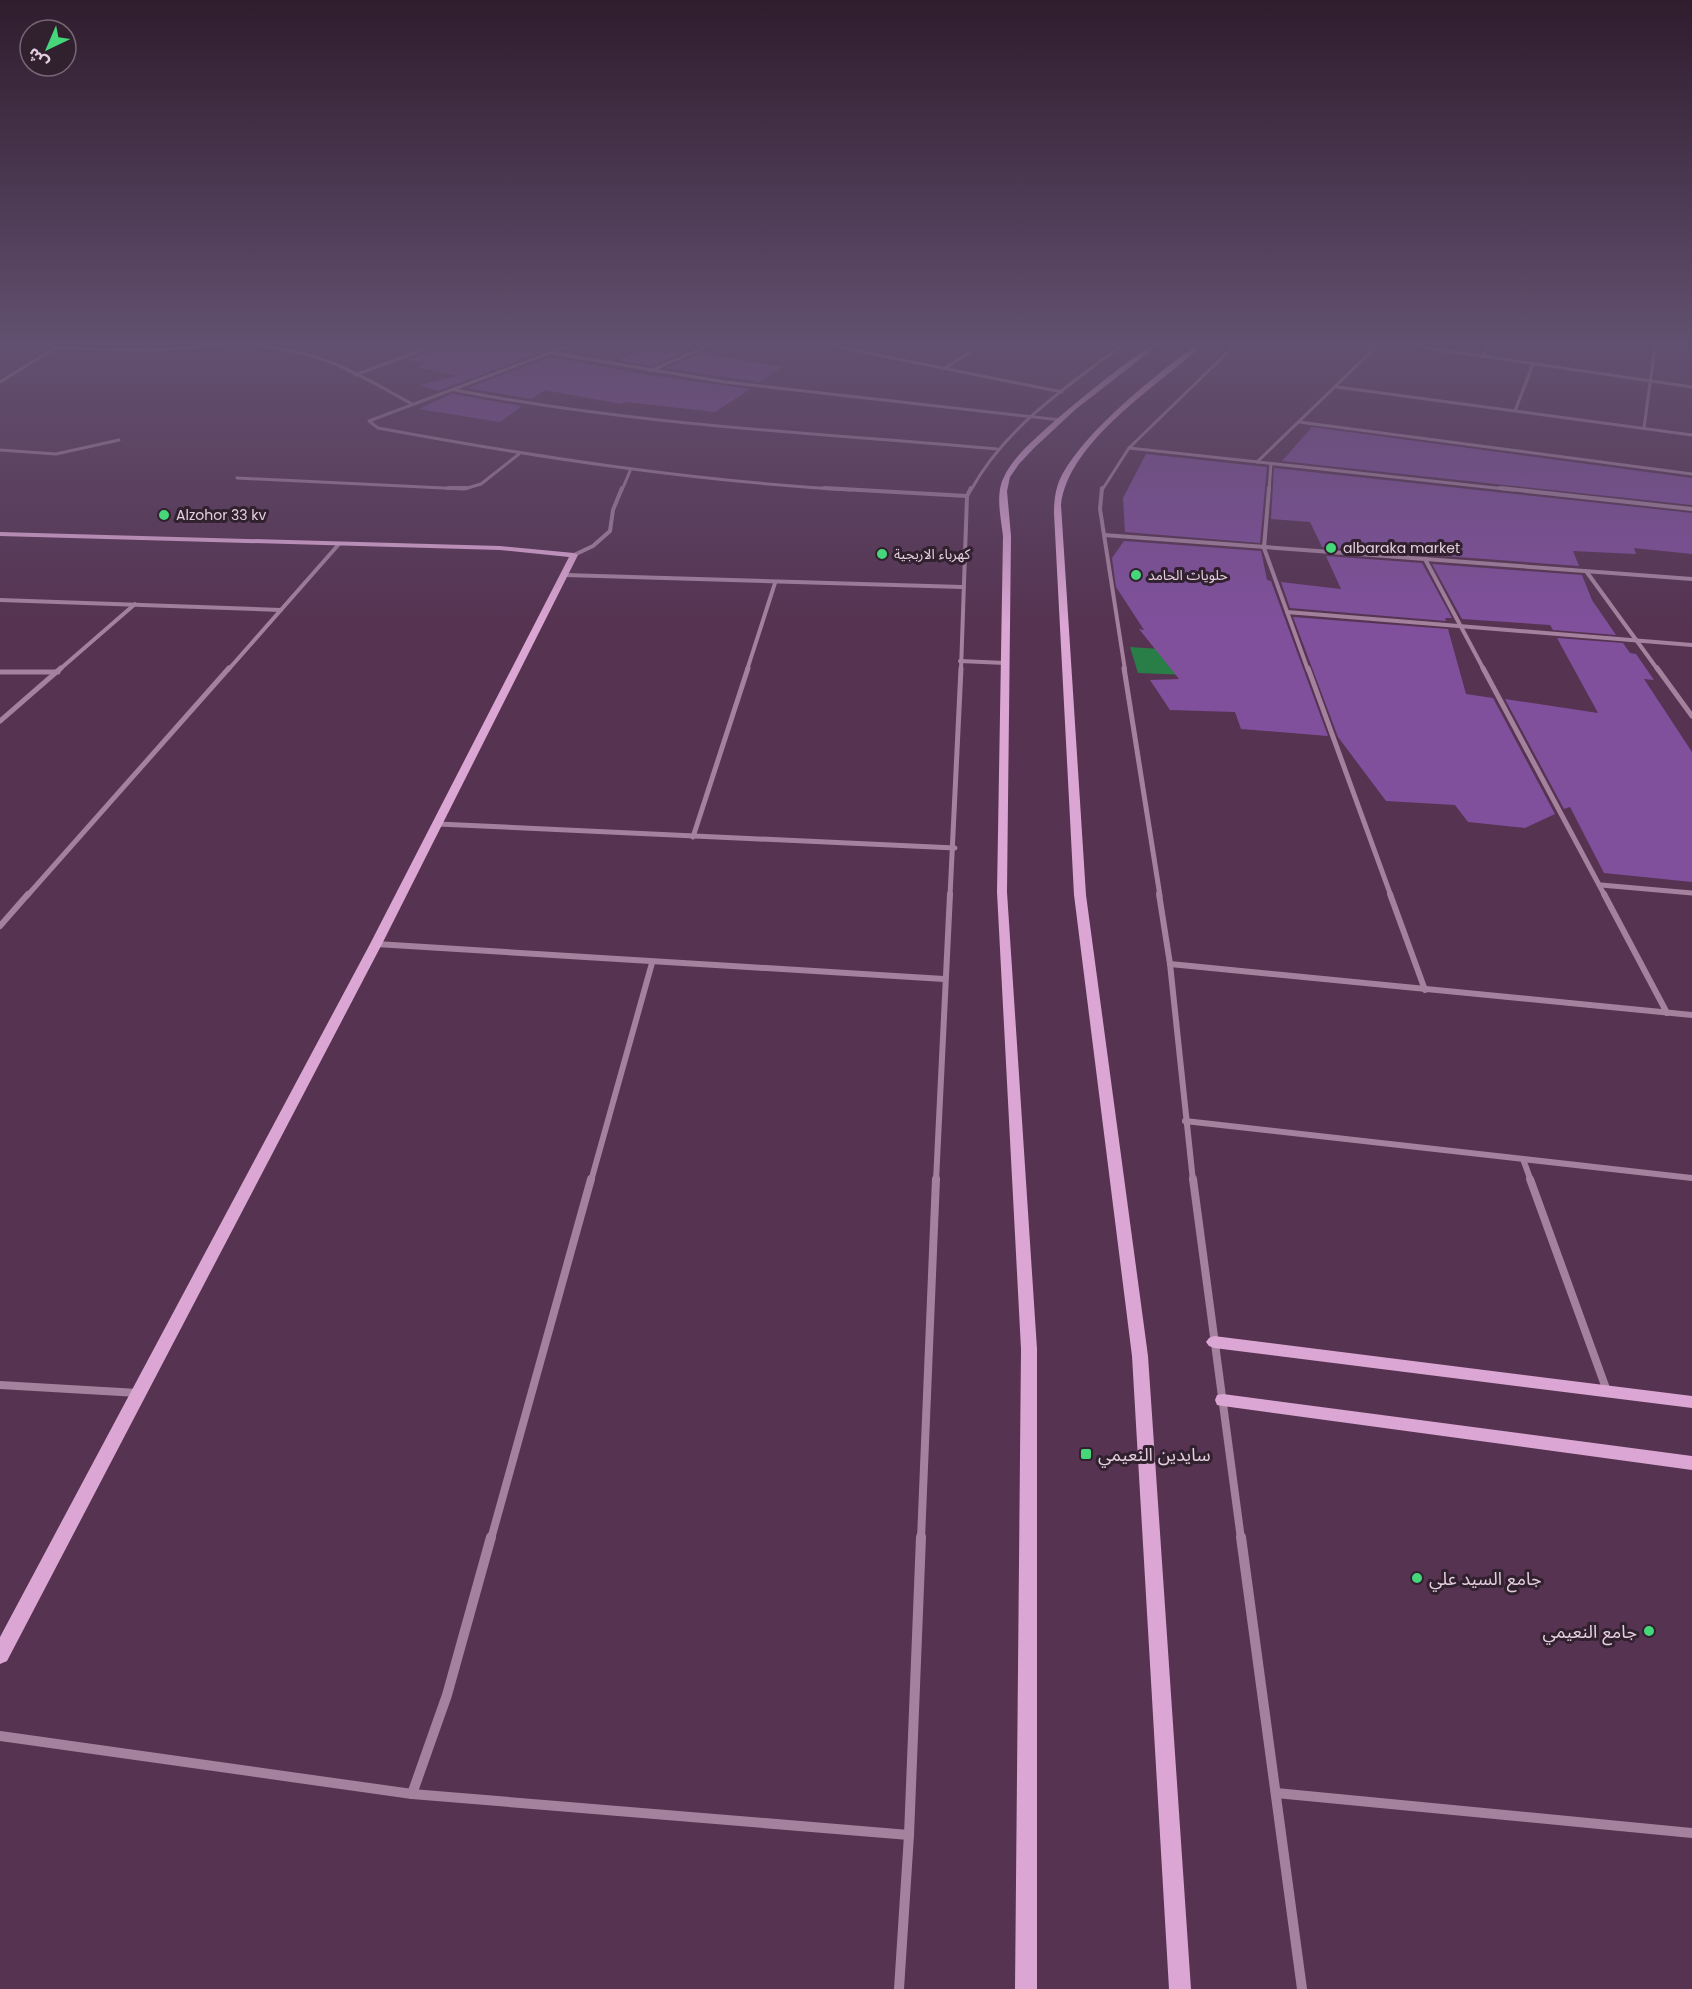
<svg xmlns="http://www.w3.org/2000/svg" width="1692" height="1989" font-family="Poppins,'Noto Sans Arabic',sans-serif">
	<rect width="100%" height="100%" fill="#553351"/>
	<path fill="#287e46" d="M1130,647L1206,652L1217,676L1138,673Z"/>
	<g fill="#80509c">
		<path d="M437,346H504L539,353L438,391L420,385L457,376L417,367L427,363L407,360L434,350Z"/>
		<path d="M652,346L687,351L652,366L618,360Z"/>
		<path d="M701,353L782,367L759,382L666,368Z"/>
		<path d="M550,357L649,375L750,389L715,412L627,402L621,404L545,390L531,399L467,388Z"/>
		<path d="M453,393L454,394L522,406L500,422L419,409Z"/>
		<path d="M1312,427L1692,478V505L1282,461Z"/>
		<path d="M1146,454L1267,467L1260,543L1125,532L1123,498Z"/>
		<path d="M1274,468L1692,513V554L1634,548L1636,554L1573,551L1579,566L1322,547L1310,522L1271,519Z"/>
		<path d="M1124,541L1261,551L1267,580L1271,581L1328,736L1241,729L1235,712L1170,710L1150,680L1179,679L1139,629L1144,630L1116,587L1112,558Z"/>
		<path d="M1326,556L1422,563L1452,618H1445L1446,621L1290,608L1281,582L1341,589Z"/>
		<path d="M1432,564L1582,575L1592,600L1616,635L1553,630L1550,625L1462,619Z"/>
		<path d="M1293,617L1448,629L1466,694L1493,698L1555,814L1525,828L1468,822L1455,805L1386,801L1338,737Z"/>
		<path d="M1557,638L1623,643L1630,653L1636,654L1654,680L1644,679L1692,752V882L1604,873L1570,807L1564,809L1505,699L1598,713Z"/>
	</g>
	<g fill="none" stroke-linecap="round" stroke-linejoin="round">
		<g stroke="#a4829e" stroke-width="3">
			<path d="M254,346C320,350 356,373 412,404"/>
			<path d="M568,346L369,421L378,428C535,457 692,481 852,490"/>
			<path d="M833,346L1062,392"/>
			<path d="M1414,346L1692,387"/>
			<path d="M55,348L151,350L218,346"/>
			<path d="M551,353L725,382L1061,420"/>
			<path d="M1482,357L1490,346"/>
			<path d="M943,369L981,346"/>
			<path d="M650,371L708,346"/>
			<path d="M355,375L433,346"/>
			<path d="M0,382L58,346"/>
			<path d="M1337,387L1692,435"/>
			<path d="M455,390C634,425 816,433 997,449"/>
			<path d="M1515,411L1533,364"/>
			<path d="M1299,422L1692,474"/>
			<path d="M1644,428L1655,346"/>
			<path d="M1129,448L1514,490"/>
			<path d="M0,450L56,454L119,440"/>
			<path d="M1257,462L1377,346"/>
			<path d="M237,478L464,489L481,484L519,454"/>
			<path d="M622,490L630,471"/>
			<path d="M971,490C1005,428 1066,387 1121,346"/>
			<path d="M1102,490L1129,448L1234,346"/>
			<path d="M1269,490L1271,464"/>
		</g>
		<g stroke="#a4829e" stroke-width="4">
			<path d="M448,488H467"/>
			<path d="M824,488L967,496"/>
			<path d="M1102,488L1100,509L1125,670"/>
			<path d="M1269,488L1264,548L1308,670"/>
			<path d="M1500,488L1692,509"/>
			<path d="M1104,535L1692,579"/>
			<path d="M574,555L593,546L610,531L613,510L622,488"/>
			<path d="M1425,559L1484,670"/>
			<path d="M1586,571L1658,670"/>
			<path d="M565,575L962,587"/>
			<path d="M0,600L281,610"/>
			<path d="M1287,612L1692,645"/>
			<path d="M960,661L1005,663"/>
			<path d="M59,670L135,604"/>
			<path d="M228,670L339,544"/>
			<path d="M747,670L775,583"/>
			<path d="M961,670L967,496L971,488"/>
		</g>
		<g stroke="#a4829e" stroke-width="5">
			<path d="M1124,668L1160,896"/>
			<path d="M1308,668L1391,896"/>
			<path d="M1483,668L1605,896"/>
			<path d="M1657,668L1692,716"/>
			<path d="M0,672H58"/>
			<path d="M0,721L61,668"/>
			<path d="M438,824L955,848"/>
			<path d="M693,837L748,668"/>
			<path d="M1601,885L1692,893"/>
			<path d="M27,896L229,668"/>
			<path d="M950,896L961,668"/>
		</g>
		<g stroke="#a4829e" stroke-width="6">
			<path d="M1159,894L1170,964L1193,1181"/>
			<path d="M1390,894L1425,990"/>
			<path d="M1604,894L1667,1013"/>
			<path d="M0,926L28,894"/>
			<path d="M376,944L944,979"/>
			<path d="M1170,964L1692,1015"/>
			<path d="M1185,1121L1692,1178"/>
			<path d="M1523,1159L1531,1181"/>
			<path d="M591,1181L652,963"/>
			<path d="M936,1181L950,894"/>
		</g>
		<g stroke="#a4829e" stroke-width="8">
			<path d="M1193,1179L1241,1539"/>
			<path d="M1530,1179L1607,1391"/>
			<path d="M0,1385L138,1393"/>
			<path d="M491,1539L591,1179"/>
			<path d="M921,1539L936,1179"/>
		</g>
		<g stroke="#a4829e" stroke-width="10">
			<path d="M1241,1537L1302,1989"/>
			<path d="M0,1736L412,1794L909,1835"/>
			<path d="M1276,1793L1692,1833"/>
			<path d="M412,1794L447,1695L491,1537"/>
			<path d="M899,1989L909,1835L921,1537"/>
		</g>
		<g fill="#dba6d3" fill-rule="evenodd">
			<path d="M1150,346H1157L1076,409L1034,448L1019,464L1010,477L1007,491L1011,536L1007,892L1037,1349V1989H1015L1021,1349L997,892L1003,536C1001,518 995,494 1004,477C1011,461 1026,447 1039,435C1074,403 1112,373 1150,346Z"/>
			<path d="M1195,346H1202C1157,386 1068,442 1061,505L1086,895L1148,1356L1191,1989H1169L1132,1356L1074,895L1054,513C1054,499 1056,485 1063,473C1088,429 1154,376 1195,346Z"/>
			<path d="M0,532L500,546L574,553L578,555L382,944L7,1661L0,1664V1637L370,944L569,557L500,550L0,536Z"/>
			<path d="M1214,1336L1692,1396V1408L1214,1348L1209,1346L1206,1342L1209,1338Z"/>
			<path d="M1223,1394L1692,1456V1470L1223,1406L1217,1405L1215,1400L1217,1395Z"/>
		</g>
	</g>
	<linearGradient id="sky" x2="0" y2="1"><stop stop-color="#2f1c2d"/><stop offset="0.55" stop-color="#625070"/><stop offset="1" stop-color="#625070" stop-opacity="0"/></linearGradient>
	<rect width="1692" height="625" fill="url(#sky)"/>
	<g fill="#45d77a" stroke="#31212f" stroke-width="2">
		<circle cx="164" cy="515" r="6"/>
		<circle cx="1331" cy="548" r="6"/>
		<circle cx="882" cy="554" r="6"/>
		<circle cx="1136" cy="575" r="6"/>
		<rect x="1080" y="1448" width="12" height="12" rx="3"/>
		<circle cx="1417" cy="1578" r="6"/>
		<circle cx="1649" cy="1631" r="6"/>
	</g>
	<g text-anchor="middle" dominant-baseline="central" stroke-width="6" stroke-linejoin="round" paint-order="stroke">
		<g font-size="14" fill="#e4cee0" stroke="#31212f" text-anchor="start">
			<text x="176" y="515">Alzohor 33 kv</text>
			<text x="1343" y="548">albaraka market</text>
			<text x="894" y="554">كهرباء الاربجية</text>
			<text x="1148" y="575">حلويات الحامد</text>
		</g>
		<g font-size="18" fill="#e4cee0" stroke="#31212f" text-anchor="start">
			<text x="1098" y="1454">سايدين النعيمي</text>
			<text x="1429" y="1578">جامع السيد علي</text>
			<text x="1637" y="1631" text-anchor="end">جامع النعيمي</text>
		</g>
	</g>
	<g transform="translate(48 48) rotate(224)"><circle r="28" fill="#31212f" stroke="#796676" stroke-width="1.5"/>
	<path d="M0-4.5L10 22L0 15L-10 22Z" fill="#45d77a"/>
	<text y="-9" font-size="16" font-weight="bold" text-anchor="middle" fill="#e4cee0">ش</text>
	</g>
</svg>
